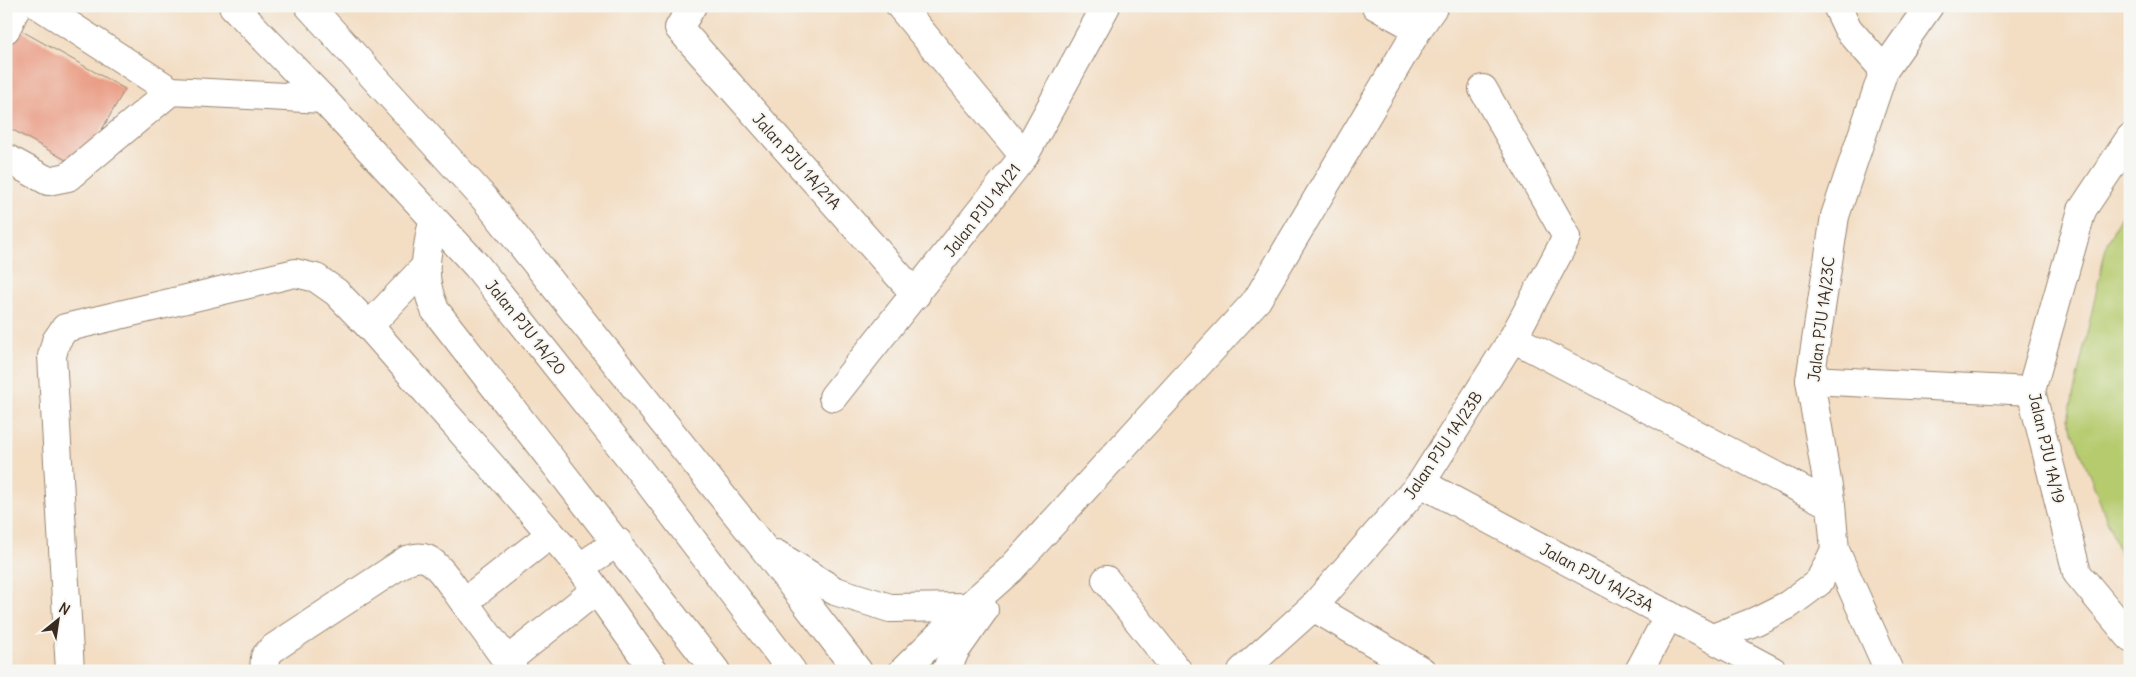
<svg xmlns="http://www.w3.org/2000/svg" width="2136" height="677" font-family="Delius,sans-serif">
	<rect width="100%" height="100%" fill="#f6f6f2"/>
	<filter id="ink" filterUnits="userSpaceOnUse"><feTurbulence type="fractalNoise" baseFrequency=".02" numOctaves="2"/><feDisplacementMap in="SourceGraphic" scale="10" xChannelSelector="R" yChannelSelector="G"/><feConvolveMatrix kernelMatrix="1 2 1 2 8 2 1 2 1" color-interpolation-filters="sRGB"/></filter>
	<filter id="wash" filterUnits="userSpaceOnUse"><feTurbulence type="fractalNoise" baseFrequency=".0096" numOctaves="4" result="noise"/><feDisplacementMap in="SourceGraphic" scale="20" xChannelSelector="R" yChannelSelector="G"/><feGaussianBlur stdDeviation="1.12" result="paint"/><feColorMatrix in="noise" values="0 0 0 0 0 0 0 0 0 0 0 0 0 0 0 0 0 1.4 0 .05"/><feComposite in="paint" operator="in"/></filter>
	<g filter="url(#wash)">
		<rect width="100%" height="100%" fill="#f3ddc3"/>
		<path fill="#b6cb6e" stroke="#787a46" d="M2130,197V580L2068,419L2107,243Z"/>
		<g id="blocks">
			<path fill="#e99980" d="M6,22L125,89L80,168L6,126Z"/>
		</g>
	</g>
	<g filter="url(#ink)">
		<use href="#blocks" fill-opacity="0" stroke="#978470" stroke-width="1"/>
		<g fill="none" stroke-linecap="round" stroke-linejoin="round">
			<g stroke="#978470" stroke-width="30">
				<g id="minor">
					<path d="M40,6L171,91"/>
					<path d="M233,6L323,99L477,266L634,463L792,671"/>
					<path d="M309,6L484,198L762,546L858,671"/>
					<path d="M692,6L679,28L916,295"/>
					<path d="M900,6L1024,156"/>
					<path d="M1376,6L1418,29"/>
					<path d="M1837,6L1848,29L1884,70"/>
					<path d="M6,29L17,6"/>
					<path d="M2130,138L2082,210L2031,391L2077,573L2130,637"/>
					<path d="M6,158L48,181L68,177L171,91L323,99"/>
					<path d="M433,220C426,257 420,274 435,310L716,671"/>
					<path d="M369,326L424,268"/>
					<path d="M1513,338L1831,505"/>
					<path d="M1810,380L2031,391"/>
					<path d="M833,397L1024,156L1106,6"/>
					<path d="M1421,483L1773,671"/>
					<path d="M618,542L580,567L654,671"/>
					<path d="M776,554L835,591L890,608L968,607"/>
					<path d="M1106,580L1178,671"/>
					<path d="M464,602L507,661"/>
					<path d="M1313,607L1422,671"/>
					<path d="M1713,638L1756,621L1788,605L1819,582L1835,550"/>
					<path d="M70,671L52,356L56,341L65,328L295,273L316,278L336,292L369,326L580,567"/>
					<path d="M264,671L265,657L272,649L407,560C414,558 420,556 427,559C439,564 455,590 464,602L551,534"/>
					<path d="M514,671L507,661L596,590"/>
					<path d="M903,671L968,607L1011,569L1257,300L1418,29L1434,6"/>
					<path d="M946,671L955,651L984,610"/>
					<path d="M1242,671L1313,607L1421,483L1513,338L1567,237L1483,89"/>
					<path d="M1639,671L1669,615"/>
					<path d="M1889,671L1835,550L1831,505L1810,380L1835,216L1884,70L1929,6"/>
				</g>
			</g>
			<use href="#minor" stroke="#fff" stroke-width="28"/>
		</g>
	</g>
	<g text-anchor="middle" dominant-baseline="central" stroke-width="4" stroke-linejoin="round" paint-order="stroke">
		<g font-size="16" fill="#3b2a1e" stroke="#f6f6f2">
			<text transform="translate(797 161) rotate(48)">Jalan PJU 1A/21A</text>
			<text transform="translate(982 210) rotate(-52)">Jalan PJU 1A/21</text>
			<text transform="translate(1821 319) rotate(-83)">Jalan PJU 1A/23C</text>
			<text transform="translate(526 327) rotate(51)">Jalan PJU 1A/20</text>
			<text transform="translate(1443 445) rotate(-56)">Jalan PJU 1A/23B</text>
			<text transform="translate(2047 448) rotate(77)">Jalan PJU 1A/19</text>
			<text transform="translate(1597 577) rotate(28)">Jalan PJU 1A/23A</text>
		</g>
	</g>
	<rect width="2136" height="677" fill="none" stroke="#f6f6f2" stroke-width="25"/>
	<g transform="translate(58 620) rotate(30)" stroke="#f6f6f2" stroke-width="4" paint-order="stroke">
	<path d="M0-4L9 19L0 12L-9 19Z" fill="#3b2a1e"/>
	<text y="-8" font-size="14" font-weight="bold" text-anchor="middle" fill="#3b2a1e">N</text>
	</g>
</svg>
